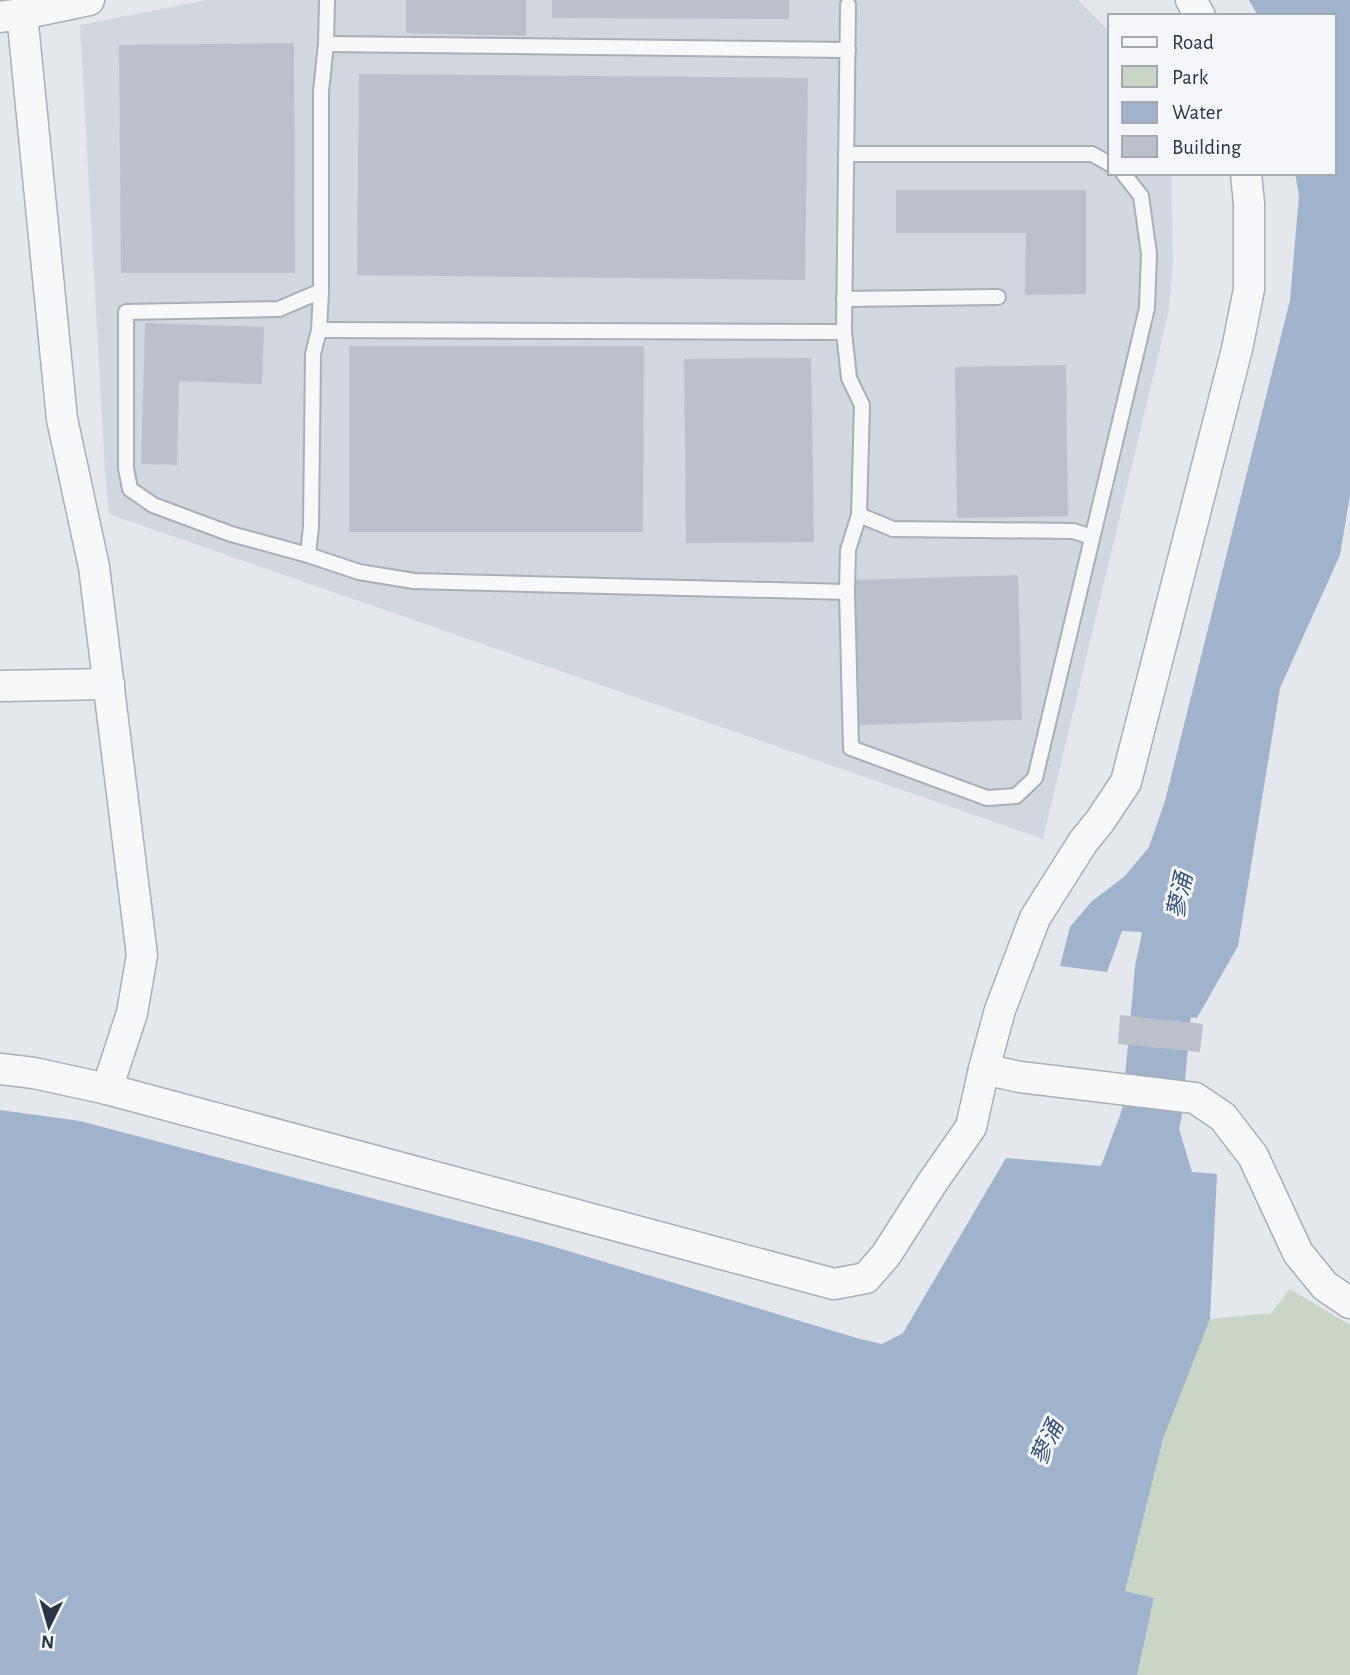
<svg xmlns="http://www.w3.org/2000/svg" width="1350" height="1675" font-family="'Alegreya Sans','Noto Sans SC',sans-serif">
	<rect width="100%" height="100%" fill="#e4e7ec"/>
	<path fill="#d2d6de" d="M207,0H1078L1110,32V173H1171L1173,261L1169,310L1043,839L109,514L105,472L80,25Z"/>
	<path fill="#c9d6c5" d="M1290,1289L1350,1325V1675H1137L1154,1598L1125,1591L1163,1439L1210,1319L1271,1313Z"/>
	<g fill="#9fb4cc">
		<path d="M1249,0H1350V495L1340,555L1280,688L1238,946L1197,1018L1133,1010L1142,932L1122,931L1107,972L1060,966L1070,927L1092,901L1124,877L1149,847L1165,801L1290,300L1299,196L1295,173H1334V16H1258Z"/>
		<path d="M0,1110L80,1121L545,1244L860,1339L882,1344L903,1333L1006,1158L1101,1166L1122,1110L1175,1115L1192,1172L1217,1174L1210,1319L1163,1439L1125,1591L1154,1598L1137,1675H0Z"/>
	</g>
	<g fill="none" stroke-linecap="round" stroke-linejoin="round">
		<path stroke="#9fb4cc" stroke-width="60" d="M1134,1193L1152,1112L1165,969L1173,932"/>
	</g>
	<g fill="#bbc0ca">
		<path d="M406,0H526V36L406,33Z"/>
		<path d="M552,0H789V19L552,18Z"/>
		<path d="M294,43L295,273H121L119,45Z"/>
		<path d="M359,74L808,78L805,280L357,275Z"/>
		<path d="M896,190H1086V294L1025,295L1026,233H896Z"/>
		<path d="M145,323L264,327L262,384L179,381L177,465L141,464Z"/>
		<path d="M349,346H644L643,532H349Z"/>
		<path d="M811,358L814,542L686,543L684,359Z"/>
		<path d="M1066,365L1068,516L957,518L955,367Z"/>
		<path d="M1018,575L1022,720L858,725L854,580Z"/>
		<path d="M1120,1015L1203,1024L1200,1052L1118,1044Z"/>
	</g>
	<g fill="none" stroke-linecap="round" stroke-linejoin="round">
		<g stroke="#a9aeb7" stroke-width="18">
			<g id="service">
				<path d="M327,0L326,44L321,91V291L319,330L313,354L311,526L308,555L359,572L414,581L847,592"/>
				<path d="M848,5L844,332L849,378L862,405L859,515L848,550L847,592L851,748L987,798L1016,796L1035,778L1147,308L1149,254L1141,196L1123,173"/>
				<path d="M326,44L848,50"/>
				<path d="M846,154H1092L1110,164"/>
				<path d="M844,299L998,297"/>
				<path d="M319,330L844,332"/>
				<path d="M859,515L893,529L1073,531L1092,537"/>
				<path d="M308,555L231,534L153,505L130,489L126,468V312L279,309L321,291"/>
			</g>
		</g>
		<g stroke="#a9aeb7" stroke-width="33">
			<g id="minor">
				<path d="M1191,0L1200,16"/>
				<path d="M22,14L62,419L94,567L142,955L132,1013L107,1089"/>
				<path d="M0,17L22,14L89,0"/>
				<path d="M0,686L109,684"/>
				<path d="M0,1069L34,1073L107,1089L834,1284L866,1278L886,1255L932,1183L971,1127L984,1069L1000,1010L1035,918L1083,842L1100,821L1126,782L1237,349L1249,289V204L1246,173"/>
				<path d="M984,1069L1020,1077L1195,1098L1223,1117L1253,1156L1298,1253L1325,1286L1350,1303"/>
			</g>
		</g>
		<use href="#service" stroke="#f7f8fa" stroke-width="14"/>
		<use href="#minor" stroke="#f7f8fa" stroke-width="30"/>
	</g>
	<g text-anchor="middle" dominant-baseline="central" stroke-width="6" stroke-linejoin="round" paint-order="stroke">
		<g font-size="23" font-style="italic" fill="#34527a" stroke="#f4f6f9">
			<text transform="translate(1181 896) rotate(-78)">蓼涌</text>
			<text transform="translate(1048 1443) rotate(-65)">蓼涌</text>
		</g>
	</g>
	<rect x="1108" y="14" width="228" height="161" fill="#f4f6f9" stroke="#a4a8b1" stroke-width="2"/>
	<rect x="1122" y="37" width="35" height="10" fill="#f7f8fa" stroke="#a4a8b1" stroke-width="2"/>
	<text x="1172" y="49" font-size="21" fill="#2b3445">Road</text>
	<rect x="1122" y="66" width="35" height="21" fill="#c9d6c5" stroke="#a4a8b1" stroke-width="2"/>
	<text x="1172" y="84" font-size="21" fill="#2b3445">Park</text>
	<rect x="1122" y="102" width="35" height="21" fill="#9fb4cc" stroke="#a4a8b1" stroke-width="2"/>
	<text x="1172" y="119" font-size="21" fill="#2b3445">Water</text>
	<rect x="1122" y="136" width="35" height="21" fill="#bbc0ca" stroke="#a4a8b1" stroke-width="2"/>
	<text x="1172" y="154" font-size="21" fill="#2b3445">Building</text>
	<g transform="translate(49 1626) rotate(185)" stroke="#f4f6f9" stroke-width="5" paint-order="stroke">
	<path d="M0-5L12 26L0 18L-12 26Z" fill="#2b3445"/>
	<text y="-10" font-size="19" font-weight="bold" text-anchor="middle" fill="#2b3445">N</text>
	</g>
</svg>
